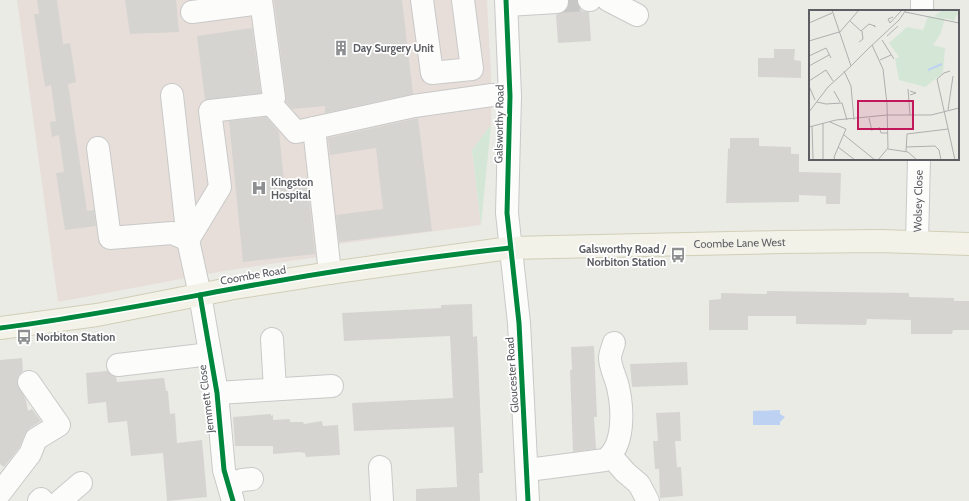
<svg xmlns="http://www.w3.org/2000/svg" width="969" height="501" font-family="Cabin,sans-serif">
	<rect width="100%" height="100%" fill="#ebebe6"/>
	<path fill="#e7ded9" d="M17,0H487L492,95L491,125L472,150L481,225L339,244L338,254L224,271L58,302Z"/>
	<path fill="#d4e7d6" d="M491,125L481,225L472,150Z"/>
	<path fill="#bdd1f3" d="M780,410V414L785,417L780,422V425H753V411Z"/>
	<g fill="#d5d4d1">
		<path d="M37,0H57L63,44L70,43L76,82L68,84L87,211L94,210L96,226L65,230L56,173L64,172L59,135L52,137L50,122L56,121L51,85L45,87L34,14H39Z"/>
		<path d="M125,0H176L179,32L130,34Z"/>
		<path d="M274,0H402L413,94L325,113V106L292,109L286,102V96Z"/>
		<path d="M569,3H577L582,11L589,12L591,41L558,43L556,15L564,12Z"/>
		<path d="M252,28L261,93L205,100L197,36Z"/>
		<path d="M774,49H795L794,60L801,61V78L758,77V58H774Z"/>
		<path d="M266,117L279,132L284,181L307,178L315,254L243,262L229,121Z"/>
		<path d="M418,118L432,231L339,242L336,215L383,209L376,148L330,155L328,138Z"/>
		<path d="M730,138H759V146L791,147V154H799V172L841,173L840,204H826V196L799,195V202L726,203L728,148L730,149Z"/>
		<path d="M767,291L909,293V297L954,298V301H969V330H953L952,334H911V320L867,319L866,325L796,324V316H748V330H709V300L721,299V293L767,294Z"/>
		<path d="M472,304L473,337L477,336L483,473H479L480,501H416V489L457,487L454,427L354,431L352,403L453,398L450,336L344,341L342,313L441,308V305Z"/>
		<path d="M594,346L597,417H594L596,449L573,452L570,370H572L571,347Z"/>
		<path d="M22,358L23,371L18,376L17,383L26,400L28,411L32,409L41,421L30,428L25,434L19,448L4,467L0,464V360Z"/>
		<path d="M687,362L688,385L632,387L630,364Z"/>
		<path d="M107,371L116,377L117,382L164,378L166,391H168L170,414L175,413L177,443L202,440L207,497L167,501L163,453L131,456L127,421L108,423L106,402L88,404L86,373Z"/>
		<path d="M680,412L681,441H675L677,467H681L683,496L660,498L659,469H655L653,441H658L656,413Z"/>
		<path d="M271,414V416L273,415V420L290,419V422H303L304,424L322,421L323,426L338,425L340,455L306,457L305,453L299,452L273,454V446H235L233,417Z"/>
	</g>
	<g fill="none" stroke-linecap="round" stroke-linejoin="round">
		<path stroke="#c7c8c5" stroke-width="22" stroke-dasharray="22 11" stroke-linecap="butt" d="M557,2L589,0"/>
		<g stroke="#c8c9c8" stroke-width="24">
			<g id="minor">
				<path d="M422,0L432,73L472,69L463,0"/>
				<path d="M506,0L510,96L507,213L519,323L528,501"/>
				<path d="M589,0H590"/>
				<path d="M608,0L637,15"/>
				<path d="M507,5L557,2"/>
				<path d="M922,11V0"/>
				<path d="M192,12L261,3"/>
				<path d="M172,95L188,240L200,295L217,393L224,470L233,501"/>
				<path d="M271,104L296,132L414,106L492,95L510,96"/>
				<path d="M314,128L330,273"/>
				<path d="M98,148L110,238L172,233L188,240L220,187L210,111L271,104L274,98L261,0"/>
				<path id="s1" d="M917,242L919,159"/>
				<path d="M272,339L275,389"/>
				<path d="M118,365L210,354"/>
				<path d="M217,393L332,386"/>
				<path d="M611,456L625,472L639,484L648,501"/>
				<path d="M380,467L382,501"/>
				<path d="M528,470L605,460C625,446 623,409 618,387C616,378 610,367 610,358C610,353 613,347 614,343"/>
				<path d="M229,485L242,480L252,479"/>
				<path d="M0,493L30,454L36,439L59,425L29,382"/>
				<path d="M39,501L41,499L43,501"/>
				<path d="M60,501L81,483"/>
			</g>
		</g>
		<g stroke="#d1cfb6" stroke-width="24">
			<g id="major">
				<path id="s2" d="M0,328L97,315L234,288L330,273L510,248L781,242L880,241L969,244"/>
			</g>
		</g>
		<use href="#minor" stroke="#fcfcfb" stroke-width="22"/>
		<use href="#major" stroke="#f2f2e9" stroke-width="22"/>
		<g stroke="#fff" stroke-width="8">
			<g id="cycleway">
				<path d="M506,0L510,96L507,213L519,323L528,501"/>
				<path d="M200,295L217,393L224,470L233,501"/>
				<path d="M0,328C78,318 155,303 232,289C324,272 417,258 510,248"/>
			</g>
		</g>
		<use href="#cycleway" stroke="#00873e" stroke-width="5"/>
	</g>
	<defs>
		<g id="building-bare" transform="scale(1.2)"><path d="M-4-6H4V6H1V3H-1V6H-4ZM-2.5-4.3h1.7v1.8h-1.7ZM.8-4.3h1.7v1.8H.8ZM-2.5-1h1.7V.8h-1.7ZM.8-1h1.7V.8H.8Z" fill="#8e8f91" stroke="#fff" stroke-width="2.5" paint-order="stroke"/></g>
		<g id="hospital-bare" transform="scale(1.2)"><path d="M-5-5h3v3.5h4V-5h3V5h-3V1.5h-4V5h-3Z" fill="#8e8f91" stroke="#fff" stroke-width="2.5" paint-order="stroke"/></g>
		<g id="bus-bare" transform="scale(1.2)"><path d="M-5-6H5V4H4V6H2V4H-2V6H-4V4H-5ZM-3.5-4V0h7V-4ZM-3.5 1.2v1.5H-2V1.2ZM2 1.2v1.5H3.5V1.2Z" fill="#8e8f91" stroke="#fff" stroke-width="2.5" paint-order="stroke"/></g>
	</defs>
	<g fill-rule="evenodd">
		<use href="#building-bare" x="341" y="48"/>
		<use href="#hospital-bare" x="259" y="188"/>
		<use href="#bus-bare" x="678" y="255"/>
		<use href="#bus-bare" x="24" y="337"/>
	</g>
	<g text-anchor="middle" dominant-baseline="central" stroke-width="3.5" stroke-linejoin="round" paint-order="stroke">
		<g font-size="11" font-weight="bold" fill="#5c5e63" stroke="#fff" text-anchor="start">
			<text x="353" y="48">Day Surgery Unit</text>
			<text x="271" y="182">Kingston<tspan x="271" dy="13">Hospital</tspan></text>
			<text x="666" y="249" text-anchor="end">Galsworthy Road /<tspan x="666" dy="13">Norbiton Station</tspan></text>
			<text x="36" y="337">Norbiton Station</text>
		</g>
		<g font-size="11" fill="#5c5e63" stroke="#fff">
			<text transform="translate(499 124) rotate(-89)">Galsworthy Road</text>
			<text stroke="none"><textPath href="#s1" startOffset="41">Wolsey Close</textPath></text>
			<text stroke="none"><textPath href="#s2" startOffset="746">Coombe Lane West</textPath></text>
			<text transform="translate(253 275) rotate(-10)">Coombe Road</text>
			<text transform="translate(512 375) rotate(-94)">Gloucester Road</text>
			<text transform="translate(206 399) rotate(-97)">Jemmett Close</text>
		</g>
	</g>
	<g transform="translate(809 10)">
		<rect width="150" height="150" fill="#ebebe6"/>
		<path d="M134,0H150V6L147,5L145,11L136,8L132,23L124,35L136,38L134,63L116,77L90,70L86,49L90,47L80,33L98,17L114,20L119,6L131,8L125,6Z" fill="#d4e7d6"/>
		<path fill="none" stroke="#bdd1f3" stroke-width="2" d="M119,60L133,54"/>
		<path fill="none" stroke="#aeafae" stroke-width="1" d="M23,0L42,56M96,2L150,13M84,7L79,9L81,13L93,0M41,11L52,21L60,14L66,16V17L65,15M0,13L23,3M30,23L50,0M78,26L89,16M73,30L85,49M0,31L30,22M50,32L54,29L53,21M63,35L74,59L78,94L79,138L69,150M60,38L90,10L97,0M0,46L17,38L22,48M71,50L82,45M0,56L20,45M41,57L62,36M35,61L42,76L45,110M141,61L135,63L128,69L146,150M0,71L17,60L24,71M0,76L6,90M99,79L101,105M25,81L31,92M101,81L107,83L101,85M8,92L17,94L33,93L38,110M139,100L144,66M0,102L19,77L41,57M60,108L63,121M21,112L37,119L25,147L26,150M3,116L4,149M0,117L27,110L78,105H122L150,98M70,117L72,123H79M35,125L66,150M29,137L46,150M97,137L126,136L130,140L132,150M79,139L99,142L108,150M97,141L98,124L139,119M14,150V113"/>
		<path fill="#c2185b" fill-opacity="0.15" stroke="#c2185b" stroke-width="2" d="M49,91H104V119H49Z"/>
		<rect width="150" height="150" fill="none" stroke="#5c5e63" stroke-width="2"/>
	</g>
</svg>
